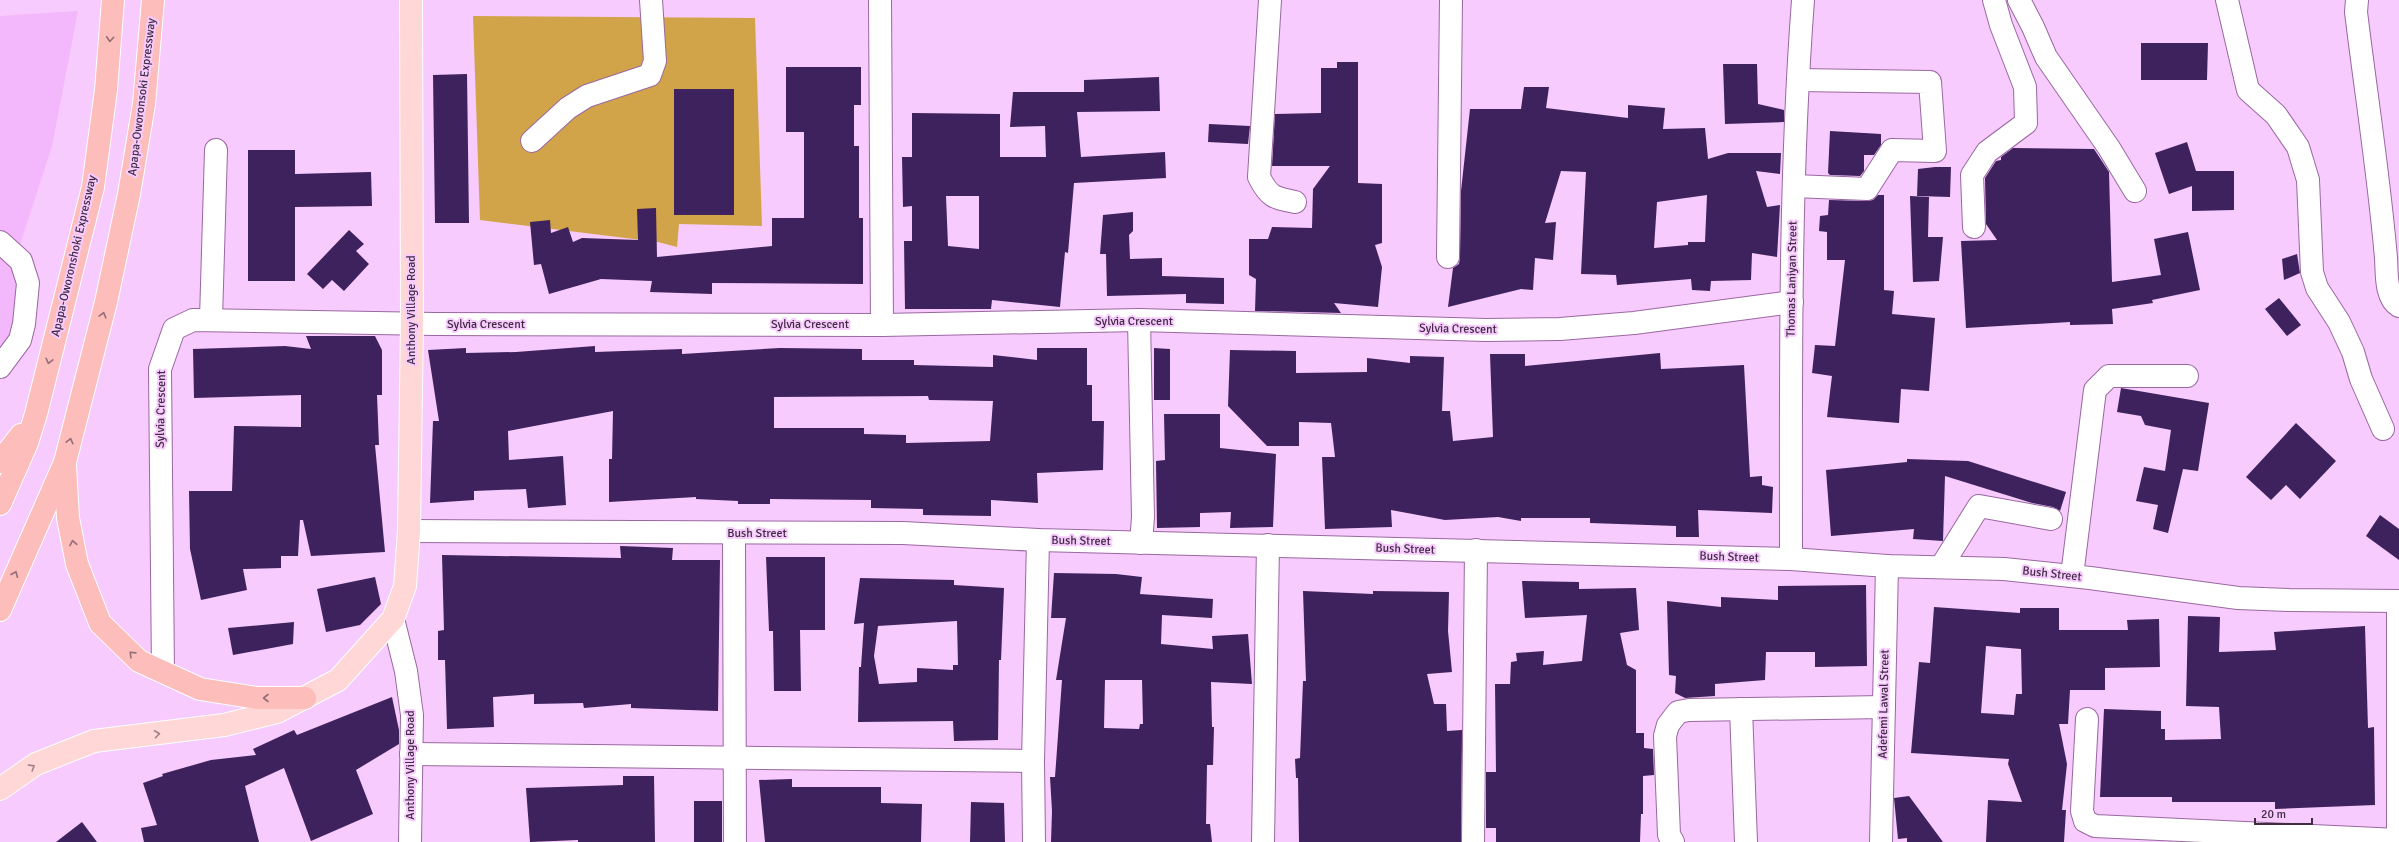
<svg xmlns="http://www.w3.org/2000/svg" width="2399" height="842" font-family="Signika,sans-serif">
	<rect width="100%" height="100%" fill="#f7cbfd"/>
	<path fill="#f3b7fb" d="M78,11L52,146L15,260L17,338L0,357V16Z"/>
	<path fill="#d1a449" d="M473,16L755,18L762,226L679,224L677,247L658,242L480,220Z"/>
	<g fill="#3e225d" fill-rule="evenodd">
		<path d="M2141,43H2208L2207,80H2141Z"/>
		<path d="M1337,62H1358V183L1382,184V243L1375,245L1382,267L1378,307L1334,303L1341,313L1255,311L1256,279L1249,275V239H1268L1272,227L1312,228L1313,189L1330,166H1272L1275,114L1321,113V68H1337Z"/>
		<path d="M1723,64H1757L1758,104L1784,110V122L1725,124Z"/>
		<path d="M786,67H861V105H854V146H859V218H863V284L712,283V294L650,292L652,281L601,279L549,294L541,264L534,265L530,222L550,220L551,233L568,227L573,242L582,238L638,240L637,209L656,208L657,257L772,246V218H804V132H786Z"/>
		<path d="M467,74L469,223H435L433,75Z"/>
		<path d="M1159,77L1160,111L1077,112L1081,157L1165,152L1166,178L1074,183L1068,253L1065,252L1060,307L992,300L991,309H905L904,241H912V206L903,207L902,157H912V113L1000,114V157H1046L1045,126L1010,127L1013,92H1084V80ZM946,196H979V249L948,246Z"/>
		<path d="M1524,87H1549L1546,108L1628,118V105L1665,108L1663,129L1705,128L1708,159L1728,153H1781L1780,174L1756,171L1767,207L1780,205L1777,257L1752,253L1751,280L1711,281L1710,291L1692,290L1691,279L1617,285L1616,275L1581,274L1586,172L1561,171L1545,223L1556,222L1553,260L1535,258L1533,290L1521,289L1448,307L1453,268L1459,264L1460,257L1461,191L1470,109H1521ZM1707,195L1705,242H1688V245L1654,248L1657,202Z"/>
		<rect x="674" y="89" width="60" height="126"/>
		<path d="M1209,124L1250,126L1248,144L1208,142Z"/>
		<path d="M1830,131L1881,134V145L1874,155H1864V171L1860,176L1830,175L1828,173Z"/>
		<path d="M2187,142L2196,171H2234V210L2192,211V186L2169,194L2155,153Z"/>
		<path d="M2013,148L2094,149L2109,172L2112,282L2161,275L2154,239L2188,232L2200,290L2152,300L2153,303L2112,309L2113,324L2070,325V322L1966,328L1961,241L1997,240L1986,224L1985,178L1996,161L2001,160V157Z"/>
		<path d="M248,150H295V174L371,172L372,206L295,207V281H248Z"/>
		<path d="M1935,167H1951L1950,197L1917,196L1918,169Z"/>
		<path d="M1878,195H1884V290L1894,291L1892,314L1935,318L1929,391L1901,389L1899,423L1827,417L1832,376L1812,373L1815,345L1835,346L1845,260H1827V232L1819,231L1820,216L1828,215L1829,200L1866,201L1873,200Z"/>
		<path d="M1910,196L1929,197L1928,237H1943L1939,281L1913,282Z"/>
		<path d="M1133,212V231L1129,235L1130,259L1162,258V276L1224,278V304L1186,303V294L1107,296L1106,254H1100L1103,215Z"/>
		<path d="M349,230L364,244L356,251L369,264L344,291L332,280L323,289L307,274Z"/>
		<path d="M2297,254L2300,273L2284,280L2282,259Z"/>
		<path d="M2279,298L2301,325L2287,336L2265,309Z"/>
		<path d="M306,336H375L382,350V395H377L379,445H375L385,552L311,556L303,520H300L298,556H281V568L243,569L247,590L201,600L190,549L189,491H232L234,426L301,427V395L194,398L193,349L285,346L311,349Z"/>
		<path d="M595,346V352L682,349V354L780,348L862,349V360H914V365L993,367V355L1037,360V348H1087V385H1092V421H1104L1103,470L1037,473L1038,503L991,500V516L923,515V509L871,508V500L770,499V504H738V501L696,499V497L609,502V459H612L613,411L508,431L509,460L563,456L566,505L528,508L526,489L474,491V500L430,503L433,421H439L428,350L466,348V353L516,352ZM928,396L929,400L993,401L990,441L906,443V435L864,434V428H774V397Z"/>
		<path d="M1154,348L1170,349V400H1154Z"/>
		<path d="M1230,350L1296,351V373L1367,372V358L1410,363V356L1444,357L1442,411H1450L1453,441L1493,437L1490,354H1525V366L1660,353L1661,369L1744,365L1750,477L1762,476V485L1773,487L1772,513L1698,510L1699,537H1676V526L1590,523V518H1521V521L1498,517L1445,520L1391,510L1392,527L1325,529L1322,457H1335L1331,423L1299,422V446H1267L1228,406Z"/>
		<path d="M2121,388L2209,403L2198,471L2183,469L2168,533L2153,529L2158,505L2136,501L2144,467L2165,471L2171,430L2145,425L2141,416L2117,412Z"/>
		<path d="M1164,414H1220V448L1276,454L1273,527L1230,528L1231,512L1200,513V527L1157,528L1156,461L1165,460Z"/>
		<path d="M2296,423L2336,461L2300,499L2286,485L2271,500L2246,477Z"/>
		<path d="M1907,459L1968,461L2066,492L2060,511L2053,507L2032,503L1945,476L1943,541L1913,539L1914,529L1831,536L1826,470L1907,462Z"/>
		<path d="M2380,515L2399,529V560L2366,536Z"/>
		<path d="M620,546L673,548L672,560H720L718,711L631,708V704L584,708L583,703L534,704V694L493,697L494,727L447,729L445,660H438V631L444,630L442,555L621,558Z"/>
		<path d="M766,557H825V630H800L801,691H774L773,631H769Z"/>
		<path d="M1054,573L1116,574L1142,577L1140,594L1213,599L1212,618L1162,615L1161,644L1213,649L1212,636L1248,634L1252,684L1211,682L1212,727H1214L1213,765H1207L1206,824H1210L1212,842H1051L1052,811L1050,777H1055L1062,680H1056L1066,618H1051ZM1105,680H1142L1143,724H1140L1139,729L1104,728Z"/>
		<path d="M375,577L381,604L360,625L326,632L317,589Z"/>
		<path d="M860,578L954,580V585L1004,588L1001,660H999L998,740L954,741L953,721L858,722L859,667H861L864,623L854,624ZM957,621L958,665H953V670L917,668V682L879,684L874,656L878,626Z"/>
		<path d="M1522,581L1579,582V589L1636,588L1639,630L1620,633L1627,665L1636,670V733H1644V748L1653,749L1654,775L1643,776V814H1641L1640,842H1496V828H1486V772H1496L1495,684H1510L1511,662L1517,661L1516,653L1544,651L1543,665L1582,661L1587,615L1525,618Z"/>
		<path d="M1866,585L1867,666L1815,667V652H1766L1765,680L1715,684V696L1685,698L1675,693L1676,676L1669,675L1667,601L1721,607V597L1778,600V586Z"/>
		<path d="M1303,591L1373,594V591L1449,592L1448,631L1452,672L1427,674L1434,704H1446L1447,731L1462,730L1461,842H1299L1298,778H1296L1295,759L1300,758L1303,681H1306Z"/>
		<path d="M1934,607L2020,613V608H2059V630H2128L2127,620L2159,619L2160,667L2105,668V690H2070L2068,724H2059L2067,764L2062,810H2066L2064,842H1986L1988,800L2022,802L2008,764L2009,759L1911,753L1919,662L1930,663ZM1986,646L2021,649L2022,694H2016L2014,715L1981,713Z"/>
		<path d="M2188,616L2220,617L2219,652L2276,650L2274,632L2365,626L2368,728L2374,727L2375,805L2275,809V802H2172V797H2100L2104,709L2161,711V729H2165V740L2221,739L2219,707L2186,706Z"/>
		<path d="M294,622L293,644L233,655L228,628Z"/>
		<path d="M392,697L399,730V744L356,770L373,814L311,841L284,768L245,786L259,842H144L141,828L157,825L143,783L163,776L162,774L211,760L256,755L253,749L294,730L297,735Z"/>
		<path d="M623,776H654L655,842H578V840L530,842L526,788L623,785Z"/>
		<path d="M792,779V787H881V803L922,804L921,842H765L759,780Z"/>
		<path d="M1909,796L1943,842H1907V838L1898,839L1894,798Z"/>
		<rect x="694" y="801" width="28" height="41"/>
		<path d="M971,802L1004,803L1005,842H970Z"/>
		<path d="M82,822L97,842H56Z"/>
	</g>
	<g fill="none" stroke-linecap="round" stroke-linejoin="round">
		<g stroke="#9a68a1" stroke-width="24">
			<g id="minor">
				<path d="M880,0L882,325"/>
				<path d="M1270,0L1259,177C1269,197 1274,198 1295,202"/>
				<path d="M2019,0L2033,27L2046,57L2109,148L2135,191"/>
				<path d="M2227,0L2248,90L2276,115L2298,147L2308,180L2312,272L2317,288L2339,322L2353,352L2361,379L2383,429"/>
				<path d="M2357,0L2356,12C2366,94 2379,176 2386,258C2387,272 2385,298 2399,306"/>
				<path d="M532,141L568,108L587,96L650,75L655,61L651,0"/>
				<path d="M1794,186L1867,189L1892,150L1935,151L1930,82L1798,80"/>
				<path d="M1974,227L1972,175L1987,152L2026,123L2025,87L2001,25L1994,0"/>
				<path d="M0,242L21,261L28,283L24,324L20,340L0,367"/>
				<path d="M1448,257L1451,0"/>
				<path d="M211,319L216,150"/>
				<path d="M1139,320L1143,517L1141,543"/>
				<path d="M409,531L903,533L1038,540L1791,559L1887,566L2004,569L2090,578L2238,598L2289,600L2399,601"/>
				<path d="M734,533L735,842"/>
				<path d="M1791,559C1791,373 1789,186 1803,0"/>
				<path d="M1941,567L1979,506L2051,519"/>
				<path d="M2072,576L2095,390L2109,376H2187"/>
				<path d="M2398,601V840"/>
				<path d="M393,619L406,671L412,715L410,842"/>
				<path d="M163,672L160,369L174,329L193,320L435,324L882,325L1139,320L1486,330L1560,329L1634,323L1792,302"/>
				<path d="M1741,709L1746,842"/>
				<path d="M2087,719L2082,811L2085,821L2095,826L2399,840"/>
				<path d="M411,754L1033,761"/>
				<path d="M1034,842L1033,761L1038,540"/>
				<path d="M1263,842L1268,545"/>
				<path d="M1473,842L1476,550"/>
				<path d="M1673,842L1669,835L1665,736L1668,725L1678,712L1689,710L1884,707"/>
				<path d="M1881,842L1887,566"/>
			</g>
		</g>
		<g stroke="#fff" stroke-width="24">
			<path id="major" d="M0,789L36,764L94,741L224,725L277,712L338,680L393,619L405,586L409,531L412,323L411,0"/>
		</g>
		<g stroke="#fff" stroke-width="24">
			<g id="highway">
				<path d="M0,462L21,435"/>
				<path d="M65,465L68,518L77,564L100,623L139,661L200,689L257,698H305"/>
				<path d="M0,504L27,443L36,414L93,187L106,90L113,0"/>
				<path d="M0,610L65,462L106,302L129,194L144,104L153,0"/>
			</g>
		</g>
		<use href="#minor" stroke="#fff" stroke-width="22"/>
		<use href="#major" stroke="#fed7d6" stroke-width="22"/>
		<use href="#highway" stroke="#fdbdba" stroke-width="22"/>
	</g>
	<defs><path id="oneway-chevron" d="M-2-3.5L2.5 0L-2 3.5" fill="none" stroke-width="1.6" stroke-linecap="round" stroke-linejoin="round"/></defs>
	<g stroke="#956d79">
		<use href="#oneway-chevron" transform="translate(110 39) rotate(94)"/>
		<use href="#oneway-chevron" transform="translate(103 315) rotate(-75)"/>
		<use href="#oneway-chevron" transform="translate(49 361) rotate(104)"/>
		<use href="#oneway-chevron" transform="translate(70 441) rotate(-76)"/>
		<use href="#oneway-chevron" transform="translate(73 543) rotate(-101)"/>
		<use href="#oneway-chevron" transform="translate(15 574) rotate(-67)"/>
		<use href="#oneway-chevron" transform="translate(132 654) rotate(-136)"/>
		<use href="#oneway-chevron" transform="translate(266 698) rotate(180)"/>
	</g>
	<g stroke="#9f818c">
		<use href="#oneway-chevron" transform="translate(157 734) rotate(-7)"/>
		<use href="#oneway-chevron" transform="translate(32 767) rotate(-32)"/>
	</g>
	<g text-anchor="middle" dominant-baseline="central" stroke-width="4" stroke-linejoin="round" paint-order="stroke">
		<g font-size="12" fill="#402b43" stroke="#f7cbfd">
			<text transform="translate(142 97) rotate(-83)">Apapa-Oworonsoki Expressway</text>
			<text transform="translate(74 256) rotate(-77)">Apapa-Oworonshoki Expressway</text>
			<text transform="translate(1792 279) rotate(-89)">Thomas Laniyan Street</text>
			<text transform="translate(411 310) rotate(-90)">Anthony Village Road</text>
			<text x="1134" y="321">Sylvia Crescent</text>
			<text x="486" y="324">Sylvia Crescent</text>
			<text x="810" y="324">Sylvia Crescent</text>
			<text transform="translate(1458 329) rotate(1)">Sylvia Crescent</text>
			<text transform="translate(161 409) rotate(-89)">Sylvia Crescent</text>
			<text x="757" y="533">Bush Street</text>
			<text transform="translate(1081 541) rotate(1)">Bush Street</text>
			<text transform="translate(1405 549) rotate(2)">Bush Street</text>
			<text transform="translate(1729 557) rotate(2)">Bush Street</text>
			<text transform="translate(2052 574) rotate(6)">Bush Street</text>
			<text transform="translate(1884 704) rotate(-89)">Adefemi Lawal Street</text>
			<text transform="translate(410 765) rotate(-90)">Anthony Village Road</text>
		</g>
	</g>
	<path d="M2255 818v6h57v-6" fill="none" stroke="#402b43" stroke-width="2"/>
	<text x="2261" y="818" font-size="12" fill="#402b43" stroke="#f7cbfd" stroke-width="3" paint-order="stroke">20 m</text>
</svg>
